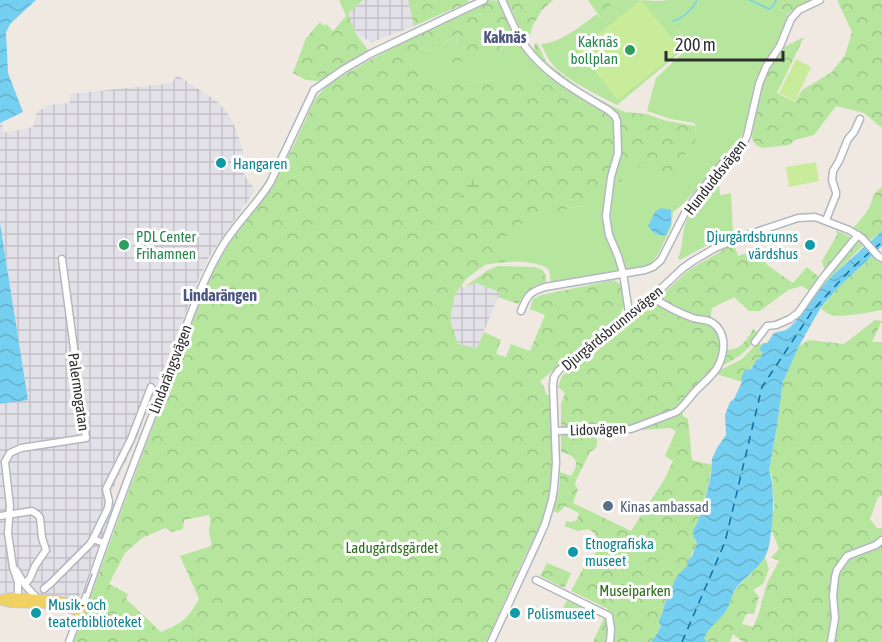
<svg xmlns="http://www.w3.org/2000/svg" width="882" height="642" font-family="'Asap Condensed',sans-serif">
	<defs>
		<pattern id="industrial-grid" width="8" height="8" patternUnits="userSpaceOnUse" patternTransform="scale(1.5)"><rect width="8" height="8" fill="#e3e1e8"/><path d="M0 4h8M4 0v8" fill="none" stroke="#c3c1c7"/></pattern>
		<pattern id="forest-crowns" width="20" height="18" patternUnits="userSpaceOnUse" patternTransform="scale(1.5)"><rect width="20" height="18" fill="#b6e59e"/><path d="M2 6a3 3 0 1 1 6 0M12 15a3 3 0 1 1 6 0" fill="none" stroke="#9dc588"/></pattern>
		<pattern id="wetland-marsh" width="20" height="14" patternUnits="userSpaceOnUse" patternTransform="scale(1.5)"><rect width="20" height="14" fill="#b6e59e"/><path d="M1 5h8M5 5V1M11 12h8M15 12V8" fill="none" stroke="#9dc588"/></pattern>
		<pattern id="water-waves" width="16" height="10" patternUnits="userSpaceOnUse" patternTransform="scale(1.5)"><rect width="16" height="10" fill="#75cff0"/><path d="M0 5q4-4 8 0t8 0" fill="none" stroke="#66b2ce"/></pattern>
	</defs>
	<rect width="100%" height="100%" fill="#efe9e1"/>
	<g fill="url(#industrial-grid)">
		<path d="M363,0H408L414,26L372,42L356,34L348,14Z"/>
		<path d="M177,75L218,102L228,114L236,129L243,151L244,175L255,190L209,257L197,283L136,440L111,493L114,505L79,598L74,601L53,595L13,592L0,594V404L28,399L0,222V123L2,122L4,133L33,127L37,112L49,105L70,103V94L172,83Z"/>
		<path d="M476,283L500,292L477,348L458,344L450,320L455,294L461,285L464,288Z"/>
	</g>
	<g fill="#b6e59e">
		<path d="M633,0L659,1L668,0H784L779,9L788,14L778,41L762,69L752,98L745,130L729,154L683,204L673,212L671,228L657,256L647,267L627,271L624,267C618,252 611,238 609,222C607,207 611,193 613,179L621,183L630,161L636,164L682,159C694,145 697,141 695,123L671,119L647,111L656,78L691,45L676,28L689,45L617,105C598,95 563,79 550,61C546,56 544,49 541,44C563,42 580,26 597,14L602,20L613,2H629Z"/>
		<path d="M457,35L456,48L500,51L507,44L512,42L526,50L595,105L573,100L555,87L539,80H496L461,85H432L410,64L421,48L429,52Z"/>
		<path d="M716,180H719L720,195L731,193L733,234L711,243L680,260L678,258C684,246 681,233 687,220C695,206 708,195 716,180Z"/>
		<path d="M607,187L604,208L620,269L618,271L551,283L549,270C538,259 500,261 485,265L488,246L498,234L525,221L570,208L589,205Z"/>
	</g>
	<g fill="url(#forest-crowns)" fill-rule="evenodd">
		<path d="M339,0H363L348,14L356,34L368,50L319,81L306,80L293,73L306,38L320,22L324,26L326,24L333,31L346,16Z"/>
		<path d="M408,0H468L469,2L414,26Z"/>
		<path d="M488,0L500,1L526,50H516L512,42C505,44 502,50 496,53C478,60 458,62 439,65L434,60L456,48L457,35L429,52L421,48L410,64L433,85H461L496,80H539L555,87L573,100L595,105L612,115L616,127L617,141L614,160L610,168L607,187L598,199L589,205L570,208L517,225L518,233L506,236L505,262L485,263V265L467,278L455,294L450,320L458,344L477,348L484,332L501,340L496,354L506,357L511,344L530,351L545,315L530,309L533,299L541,295L614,280L623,286L624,305L619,317L540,381L544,387L546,394L551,396L554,467L552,490L545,516L539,530L526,554L486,642H74L124,504L209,277L233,236L274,184L294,145L315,99L328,84L409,38ZM209,515C212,521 209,526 209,533C210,538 212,541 211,546L180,556L199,599C187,620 182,623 161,632L126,599L128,594L109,584L125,553L142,538L165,528L172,532L183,529L184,520Z"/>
		<path d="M507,0H553L542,10L532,27L531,33L525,40Z"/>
		<path d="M588,0H633L622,8L613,2L602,20Z"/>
		<path d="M784,0H811L797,7L788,14L779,9Z"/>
		<path d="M837,0H882V128L864,113L836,106L814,135L795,140L789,145L762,148L756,145L752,139L753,121L762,85L768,69L782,48L804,37L777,93L795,102L802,90L832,72L845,55L852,32Z"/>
		<path d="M535,43L538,44L546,62L582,90L614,107L625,112L647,114L663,120L695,126L696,139L691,148L665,181L654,176L630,161L621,183L613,179L620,154L616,114L552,71L533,53Z"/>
		<path d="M882,187V231L868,242L862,235L853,228C859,222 864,216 869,208C874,198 871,195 882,187Z"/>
		<path d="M836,230L860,242L863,246L833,275L812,298L810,291L802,286L788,290L760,311H749L734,297L712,308L709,324L714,328L721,339L720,354L716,366L691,393L683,405V416L688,419L692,460L712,465L703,510L693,531L695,541L697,543C694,550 689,558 687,566L665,603L662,614L659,620L661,626L657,634L651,642H593L608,609L571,591L585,565L589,563L600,546L595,533L588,529L578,531L564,526L567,521L572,522L577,520L579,513L565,506L558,513L553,511L559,489L560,472L571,476C580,462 577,456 561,452V404L565,393L558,387L562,376L584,355L654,302L690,269L734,244L738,256L759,249L767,265L793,283L807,267L820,278L825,272L822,261L837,235ZM630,425L642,430L670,428L676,431L665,456L673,461L664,480L631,531L573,503L578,489L575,485L576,480L590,452L596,448C599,439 594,435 595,426Z"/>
		<path d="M874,254L882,261V310C869,312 840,319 829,314C826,313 823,310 821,308L837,289Z"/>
		<path d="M498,266L535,267C545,270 546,273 546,283C532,285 526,291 518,304L498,297L500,292L476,283L464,287L488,270Z"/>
		<path d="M875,320L882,321L872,342H882V496L878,497L870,519L877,528H882V642H743L733,634L730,642H707L704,638L706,632L728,608L730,599L735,590L765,557L769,569L763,584L753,590L759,597L754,614H746L742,624L753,627L758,616L767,583L779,561L771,557L779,549L770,526L774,507L772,476L769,471L777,425L783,382L799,346L809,340L844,344Z"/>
		<path d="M753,329L760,334C747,351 740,357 720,367L725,356L726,350C741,350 746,341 753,329Z"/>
		<path d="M758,342L762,345L759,350L763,352L759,359L756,360L742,382L717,374L718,371L742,359Z"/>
		<path d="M547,563L571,573L567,583L564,588L540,576Z"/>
		<path d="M567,600L587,610L581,620L562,610Z"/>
	</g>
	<path fill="url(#wetland-marsh)" d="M473,172L482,178L485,192L458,209L462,185Z"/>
	<g fill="#c9ec9a">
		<path d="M641,0L681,49L618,100L578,50Z"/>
		<path d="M796,59L811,67L795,101L779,93Z"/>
		<path d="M816,162L819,181L789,187L786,167Z"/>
	</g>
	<g fill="url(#water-waves)">
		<path d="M0,0H36L11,23L6,32L8,73L23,112L0,123Z"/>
		<path d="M661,208L671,210V224L666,235C659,237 652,232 648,226L655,212Z"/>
		<path d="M0,223L28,400L0,404Z"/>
		<path d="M882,231V246L837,289L821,307L799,346L783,382L777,425L769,471C776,484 773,545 765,557C757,569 745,577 736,588C731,595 731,603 727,609C721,620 709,626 704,638L707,642H651L657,634L661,626L659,622V620L662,614L665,603L677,576L687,566L688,560L692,556L697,543L694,538L693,531L703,510L711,474L712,459L717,448L726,435L725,415L730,402L734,399L742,382L741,378L745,370L751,369L756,360L759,359L763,352L759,350L763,343H767L774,333L786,330L791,326L796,321L800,314L812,298L833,275Z"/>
	</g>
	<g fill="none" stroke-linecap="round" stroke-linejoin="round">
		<g stroke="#75cff0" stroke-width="1.5">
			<path d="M750,0L769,9L773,6L776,0"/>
			<path d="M673,21C683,18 693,9 697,0"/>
		</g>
		<g stroke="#0d6fa3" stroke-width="1.5" stroke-dasharray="8 6" stroke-linecap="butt">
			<path d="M874,249L882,242"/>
			<path d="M682,642L725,542L762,387L813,310L851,269L870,252"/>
		</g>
		<g stroke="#b4b7c1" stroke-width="9">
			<g id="minor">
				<path d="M502,0C509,15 515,32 525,46C546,75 578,92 608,110L615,116L617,121L618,153L611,177L606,216L609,235L618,256L623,273L629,313"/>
				<path d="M826,220L836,195V192L832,180L833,171L839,161L848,139L854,132L860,119"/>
				<path d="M521,311C527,296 529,292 545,287L645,270L653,267L661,260L687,209L722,164L745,140L747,136L759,84L766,67L780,46L791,19L799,10L820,0"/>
				<path d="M755,342L767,326L776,325L790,319L798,313L822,279L858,235"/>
				<path d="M555,431L631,429L676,412C682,408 687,401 692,395C699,386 711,378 717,368C725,354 728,332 711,322C706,319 699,320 693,318C679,313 664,305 652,297"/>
				<path d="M5,462L10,453L21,448L86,438L62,259"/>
				<path d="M5,462L10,506L8,533L13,567L18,582V598"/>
				<path d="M0,516L32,511L38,515L40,518L42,538L46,550L35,566L30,578L25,584"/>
				<path d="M104,543L93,539L108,508L109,501L106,489L131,439L151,387"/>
				<path d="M16,570L25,585L37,598"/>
				<path d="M536,580L609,616L611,629L610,642"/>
				<path d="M44,589L51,583L90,544L93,539"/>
				<path d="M82,608C108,530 137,454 167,378C183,336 197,291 219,252C233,226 255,207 270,183L314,90L344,69L372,53L484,0"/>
				<path d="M69,642L80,612"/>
				<path d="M491,642L538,540L545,524L552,500L554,488L556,463L553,386L554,377L559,370L652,297L683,268L693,261L715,248L753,233L798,218L815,217L849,230L862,238L878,256L882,258"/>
				<path d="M831,642L835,618L833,596L835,577L837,570L847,556L876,545L882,540"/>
			</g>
		</g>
		<g stroke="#c9c9c9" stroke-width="10">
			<path id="major" d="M11,597L57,600L82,608L80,612L56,604L11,603L0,600Z"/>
		</g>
		<use href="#minor" stroke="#fff" stroke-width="6"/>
		<use href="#major" stroke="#f2d163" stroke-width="8"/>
		<path stroke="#a3a6b8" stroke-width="1.5" d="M85,593L92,574"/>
	</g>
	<g fill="#2e9e5b" stroke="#fff" stroke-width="2">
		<circle cx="630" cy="50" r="6"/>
		<circle cx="124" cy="245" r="6"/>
	</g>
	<g fill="#0f9aa8" stroke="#fff" stroke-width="2">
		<circle cx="221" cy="163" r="6"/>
		<circle cx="810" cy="245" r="6"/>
		<circle cx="573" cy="552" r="6"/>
		<circle cx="36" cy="613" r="6"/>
		<circle cx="515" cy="613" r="6"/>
	</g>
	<circle fill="#5c6f8a" stroke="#fff" stroke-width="2" cx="608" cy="506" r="6"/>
	<g text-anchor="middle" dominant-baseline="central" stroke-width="6" stroke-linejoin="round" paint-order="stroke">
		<g font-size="15" fill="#27864d" stroke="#fff" text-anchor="end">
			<text x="618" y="41">Kaknäs<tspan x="618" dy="17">bollplan</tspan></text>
			<text x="136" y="236" text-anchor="start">PDL Center<tspan x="136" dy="17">Frihamnen</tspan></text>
		</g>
		<g font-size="15" fill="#0d838f" stroke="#fff" text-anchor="start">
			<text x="233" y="163">Hangaren</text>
			<text x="798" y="236" text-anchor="end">Djurgårdsbrunns<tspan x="798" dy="17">värdshus</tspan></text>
			<text x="585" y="543">Etnografiska<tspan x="585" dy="17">museet</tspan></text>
			<text x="48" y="604">Musik- och<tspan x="48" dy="17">teaterbiblioteket</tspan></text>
			<text x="527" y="613">Polismuseet</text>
		</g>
		<g font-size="15" fill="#2e2e2e" stroke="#fff">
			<text transform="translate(715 177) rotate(-52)">Hunduddsvägen</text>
			<text transform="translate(612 328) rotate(-39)">Djurgårdsbrunnsvägen</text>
			<text transform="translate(170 369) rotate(-69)">Lindarängsvägen</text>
			<text transform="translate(79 392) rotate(82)">Palermogatan</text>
			<text transform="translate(598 429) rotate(-2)">Lidovägen</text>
		</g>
		<g font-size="15" fill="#4e5e75" stroke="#fff" text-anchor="start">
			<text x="620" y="506">Kinas ambassad</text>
		</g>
		<g font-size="15" fill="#2c6e1b" stroke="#fff">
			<text x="392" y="547">Ladugårdsgärdet</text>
			<text x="635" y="590">Museiparken</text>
		</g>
		<g font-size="16" font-weight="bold" fill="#4d5680" stroke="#fff">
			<text x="505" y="37">Kaknäs</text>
			<text x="220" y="295">Lindarängen</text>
		</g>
	</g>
	<path d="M666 51v9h117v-9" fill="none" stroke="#2e2e2e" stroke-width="3"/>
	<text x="675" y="51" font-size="18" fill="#2e2e2e" stroke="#ffffff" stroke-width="4.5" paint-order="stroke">200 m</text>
</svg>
